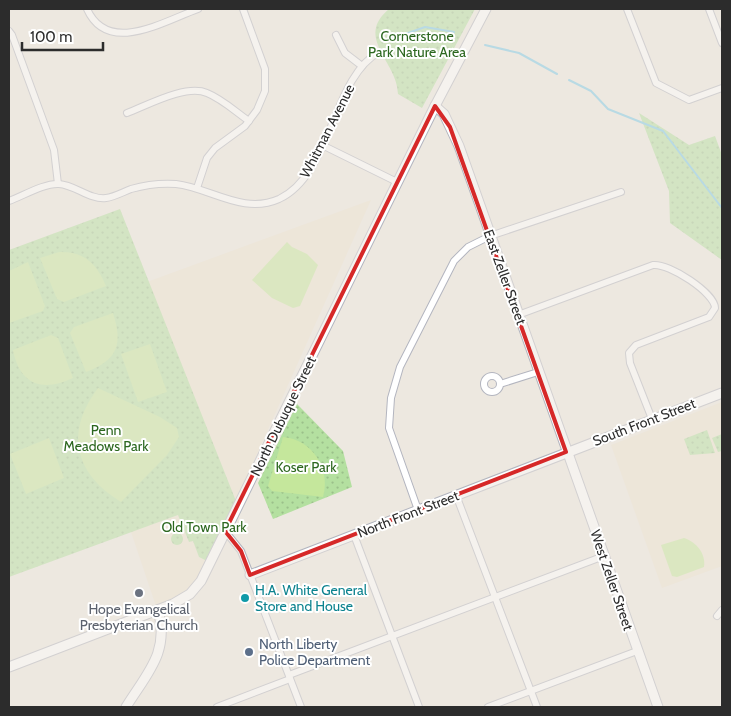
<svg xmlns="http://www.w3.org/2000/svg" width="731" height="716" font-family="Cabin,sans-serif">
	<defs>
		<pattern id="park-dots" width="8" height="8" patternUnits="userSpaceOnUse" patternTransform="scale(1.25)"><rect width="8" height="8" fill="#b4e0a0"/><path d="M2 2h.1M6 6h.1" fill="none" stroke="#9bc08a" stroke-width="1.8" stroke-linecap="round"/></pattern>
	</defs>
	<rect width="100%" height="100%" fill="#ede8e0"/>
	<g fill="#ede4d0">
		<path d="M371,200L236,501L147,282Z"/>
		<path d="M722,402V566L662,588L611,445Z"/>
		<path d="M178,515L189,542L193,540L199,557L207,561L199,577L186,592L156,606L131,532Z"/>
	</g>
	<g fill="url(#park-dots)">
		<path d="M389,9H475L422,108L398,94C398,62 354,38 389,9Z"/>
		<path d="M639,113L689,145L715,136L722,155V260L670,223L669,191Z"/>
		<path d="M120,209L236,501L207,561L199,557L193,541L189,542L178,515L9,577V250Z"/>
		<path d="M297,404L343,451L352,487L273,519L258,483Z"/>
		<path d="M707,430L715,453L690,455L684,439Z"/>
		<path d="M722,434V451L718,452L712,438Z"/>
		<circle cx="177" cy="539" r="6"/>
	</g>
	<g fill="#c5e79c">
		<path d="M287,242L292,247L307,254L318,265L300,306L293,308L272,298L252,280Z"/>
		<path d="M59,252C84,251 97,264 106,286L64,302L57,299L40,258Z"/>
		<path d="M28,262L45,306L43,311L9,323V271Z"/>
		<path d="M113,313C123,344 118,360 86,372L70,333L74,327Z"/>
		<path d="M51,335L58,338L73,378C43,392 20,386 13,350Z"/>
		<path d="M150,344L167,392L138,402L121,354Z"/>
		<path d="M98,388L160,417L177,428L179,437L167,455L121,502C75,474 64,433 98,388Z"/>
		<path d="M283,437C312,439 331,469 323,497L272,491L268,486Z"/>
		<path d="M49,438L64,478L26,494L10,454Z"/>
		<path d="M684,538C696,542 706,553 704,567L677,577L672,576L661,545Z"/>
	</g>
	<g fill="none" stroke-linecap="round" stroke-linejoin="round">
		<g stroke="#79c9e8" stroke-width="2">
			<path d="M397,37L425,27L454,32"/>
			<path d="M485,45L519,53L557,74"/>
			<path d="M569,80L591,91L608,109L663,131L722,208"/>
		</g>
		<g stroke="#b3b5bf" stroke-width="8">
			<g id="street">
				<path d="M87,9C108,56 164,21 198,9"/>
				<path d="M627,9L656,83L689,100L722,88"/>
				<path d="M709,9L722,43"/>
				<path d="M9,31L12,35L54,150L58,184"/>
				<path d="M336,35L345,53L362,66"/>
				<path d="M127,113C148,105 186,84 207,93C222,99 236,112 249,121"/>
				<path d="M322,145L397,182"/>
				<path d="M197,188L207,158L215,148L245,126L257,110L265,91V69L243,9"/>
				<path d="M9,201C23,196 44,183 59,184C75,185 90,200 106,198C114,197 123,192 131,189C145,185 161,183 176,184C211,188 243,215 279,199C332,174 332,78 379,52"/>
				<path d="M518,315L653,265C669,263 715,293 715,308L709,317L636,345L629,353L630,363L652,419"/>
				<circle cx="492" cy="384" r="8"/>
				<path d="M500,384L538,372"/>
				<path d="M456,495L537,707"/>
				<path d="M418,510L389,428L391,398L400,367L454,261L468,247L490,236L621,192"/>
				<path d="M225,531L241,551L301,707"/>
				<path d="M354,535L419,707"/>
				<path d="M717,616L722,610"/>
				<path d="M289,675L604,556"/>
				<path d="M217,707L290,679"/>
				<path d="M488,707L637,651"/>
			</g>
		</g>
		<g stroke="#b3b5bf" stroke-width="11">
			<g id="secondary">
				<path d="M435,106L444,114L459,146L658,707"/>
				<path d="M250,575L722,393"/>
				<path d="M9,667L173,604L190,594L201,581L435,106L486,9"/>
				<path d="M126,707C147,673 170,652 158,610"/>
			</g>
		</g>
		<use href="#street" stroke="#fff" stroke-width="6"/>
		<use href="#secondary" stroke="#fff" stroke-width="9"/>
	</g>
	<path d="M0 0H731V716H0ZM435,106L450,127L566,452L250,575L241,551L225,531Z" fill="#ede8e0" fill-opacity=".55" fill-rule="evenodd"/>
	<path fill="none" stroke="#d62828" stroke-width="4" stroke-linejoin="round" d="M435,106L450,127L566,452L250,575L241,551L225,531Z"/>
	<circle fill="#6b7280" stroke="#fff" stroke-width="2" cx="139" cy="593" r="5"/>
	<circle fill="#0f9aa8" stroke="#fff" stroke-width="2" cx="245" cy="598" r="5"/>
	<circle fill="#5c6f8a" stroke="#fff" stroke-width="2" cx="249" cy="652" r="5"/>
	<g text-anchor="middle" dominant-baseline="central" stroke-width="4" stroke-linejoin="round" paint-order="stroke">
		<g font-size="14" fill="#2c671f" stroke="#fff">
			<text x="417" y="36">Cornerstone<tspan x="417" dy="16">Park Nature Area</tspan></text>
			<text x="106" y="430">Penn<tspan x="106" dy="16">Meadows Park</tspan></text>
			<text x="306" y="467">Koser Park</text>
			<text x="204" y="527">Old Town Park</text>
		</g>
		<g font-size="14" fill="#2c2c2c" stroke="#fff">
			<text transform="translate(327 131) rotate(-63)">Whitman Avenue</text>
			<text transform="translate(505 277) rotate(70)">East Zeller Street</text>
			<text transform="translate(283 416) rotate(-64)">North Dubuque Street</text>
			<text transform="translate(644 422) rotate(-21)">South Front Street</text>
			<text transform="translate(408 514) rotate(-21)">North Front Street</text>
			<text transform="translate(612 580) rotate(71)">West Zeller Street</text>
		</g>
		<g font-size="14" fill="#0d838f" stroke="#fff" text-anchor="start">
			<text x="255" y="590">H.A. White General<tspan x="255" dy="16">Store and House</tspan></text>
		</g>
		<g font-size="14" fill="#5b616d" stroke="#fff">
			<text x="139" y="609">Hope Evangelical<tspan x="139" dy="16">Presbyterian Church</tspan></text>
		</g>
		<g font-size="14" fill="#4e5e75" stroke="#fff" text-anchor="start">
			<text x="259" y="644">North Liberty<tspan x="259" dy="16">Police Department</tspan></text>
		</g>
	</g>
	<rect width="731" height="716" fill="none" stroke="#2c2c2c" stroke-width="20"/>
	<path d="M22 42v8h81v-8" fill="none" stroke="#2c2c2c" stroke-width="2.5"/>
	<text x="30" y="42" font-size="15" fill="#2c2c2c" stroke="#ffffff" stroke-width="4" paint-order="stroke">100 m</text>
</svg>
